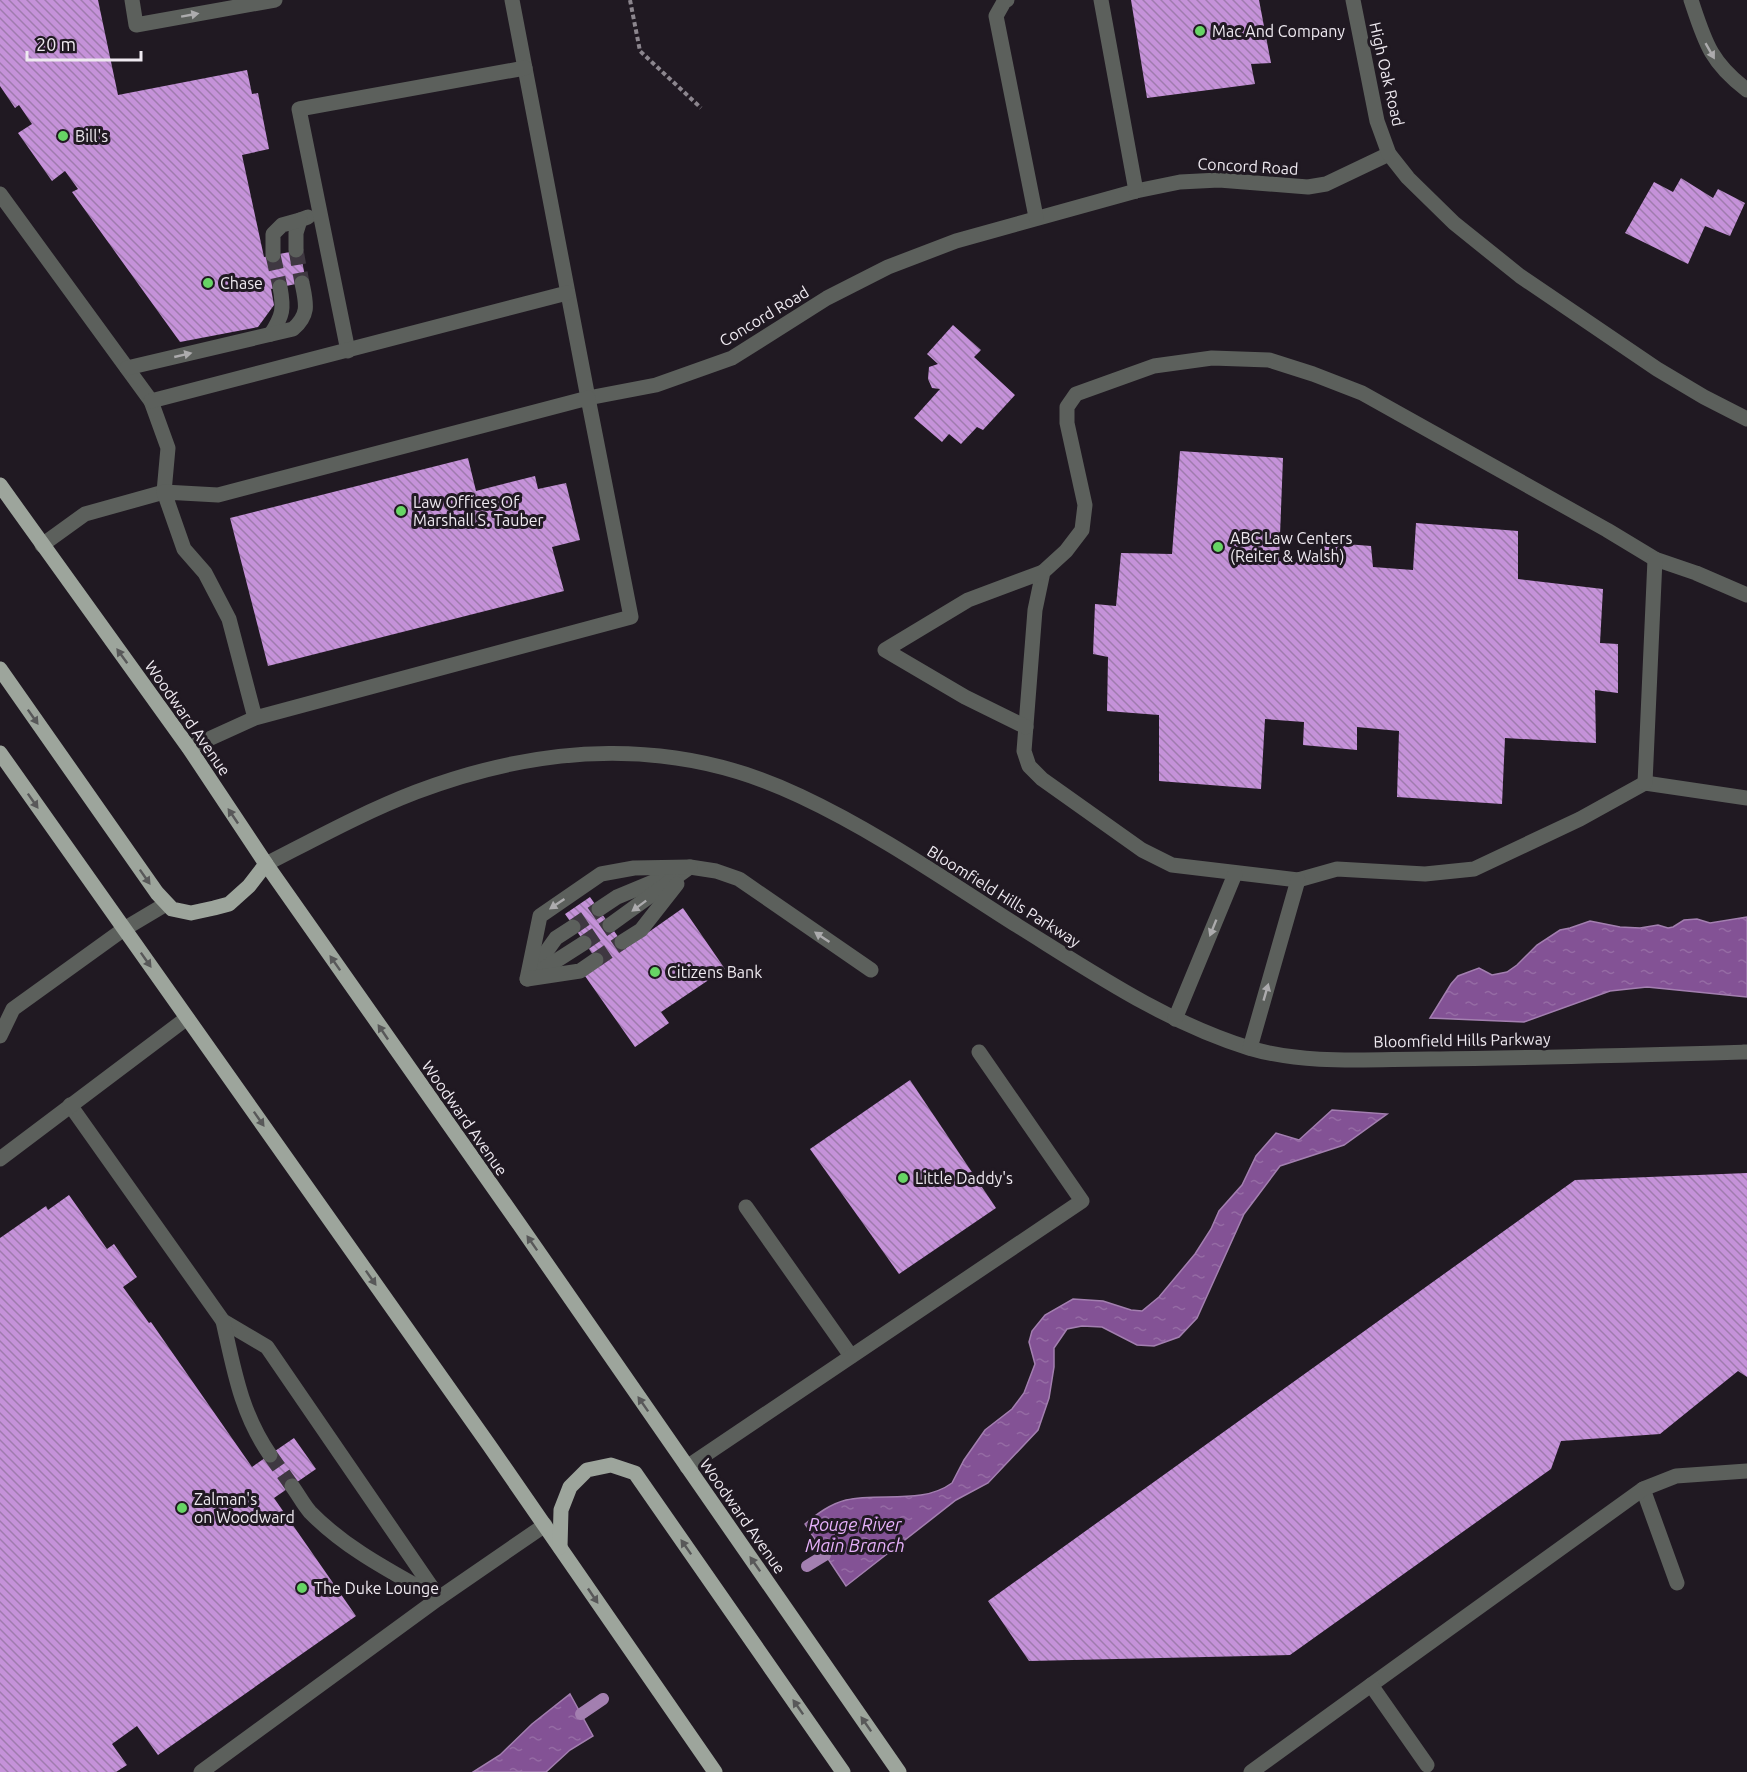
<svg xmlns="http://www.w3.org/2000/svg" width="1747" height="1772" font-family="Ubuntu,sans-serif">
	<defs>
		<pattern id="water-ripples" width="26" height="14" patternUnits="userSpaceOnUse" patternTransform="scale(1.5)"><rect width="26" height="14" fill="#835295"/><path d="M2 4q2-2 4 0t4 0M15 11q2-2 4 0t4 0" fill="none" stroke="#956ba4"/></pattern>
		<pattern id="building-back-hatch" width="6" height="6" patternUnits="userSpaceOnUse" patternTransform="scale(1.5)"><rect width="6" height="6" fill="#c592d9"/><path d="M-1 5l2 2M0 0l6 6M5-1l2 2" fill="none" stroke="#9f7bae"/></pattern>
	</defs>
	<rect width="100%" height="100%" fill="#201922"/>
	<g fill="url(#water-ripples)" stroke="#a37fb0" stroke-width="1.5">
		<path d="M1747,917V997L1647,987L1610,991L1524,1022L1430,1018L1451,984L1458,976L1479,968L1492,975L1507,972L1517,965L1537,945L1560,930L1570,928L1590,921L1620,927L1640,928L1658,925L1668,928L1673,927L1684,920L1697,919L1710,923Z"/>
		<path d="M1332,1110L1387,1114L1344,1145L1280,1166L1244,1214L1197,1318L1179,1337L1154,1346L1137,1345L1102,1327L1082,1326L1067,1329L1054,1348V1367L1049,1398L1038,1430L988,1483L956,1500L846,1586L805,1524C817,1514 830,1504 846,1500C880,1492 922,1505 952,1483L964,1460L985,1430L1012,1409L1024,1393L1035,1364L1029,1342L1032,1331L1045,1315L1073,1299L1103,1301L1131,1310L1142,1311L1159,1297L1195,1254L1211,1229L1219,1211L1242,1185L1256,1156L1276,1133L1299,1140Z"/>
		<path d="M570,1694L593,1736L570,1750L546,1772H473L500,1755L532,1724Z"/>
	</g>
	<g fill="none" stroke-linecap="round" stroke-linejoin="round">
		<g stroke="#a37fb0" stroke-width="12">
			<path d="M807,1566L825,1555"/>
			<path d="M581,1714L603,1699"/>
		</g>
	</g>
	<g fill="url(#building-back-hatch)">
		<path d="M0,0H98L118,95L247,70L252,94L258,93L269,149L242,155L264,257L300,250L306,282L271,289L274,305L258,327L180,342L72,192L78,189L65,171L52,181L18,133L32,124L19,105L15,108L0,86Z"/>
		<path d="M1131,0H1259L1271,63L1251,64L1255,84L1147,98Z"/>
		<path d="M1681,178L1713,198L1718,189L1745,203L1730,236L1705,226L1688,264L1625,233L1654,182L1673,192Z"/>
		<path d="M953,325L981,350L974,357L1015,395L983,430L977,427L961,444L949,434L942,442L914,418L940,389L932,388L928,379L929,367L938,364L927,354Z"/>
		<path d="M1180,451L1283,458L1279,561L1318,564L1320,542L1371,546L1373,567L1413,570L1416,523L1518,531V579L1603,589L1600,643L1618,644V693L1595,690L1596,743L1505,738L1502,804L1397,797L1399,731L1357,727V750L1303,745L1304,722L1265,719L1261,789L1159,781V715L1107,711L1108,657L1093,654L1095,604L1116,606L1121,553L1172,554Z"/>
		<path d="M468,458L476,491L535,476L538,489L566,483L580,540L552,547L564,591L268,666L230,518Z"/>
		<path d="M590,897L626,948L683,908L725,969L661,1012L669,1023L635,1047L585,976L600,965L565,914Z"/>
		<path d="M910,1080L996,1208L899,1274L810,1149Z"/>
		<path d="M1747,1173V1377L1738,1371L1660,1434L1561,1441L1551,1469L1290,1655L1029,1661L988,1601L1575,1180Z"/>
		<path d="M69,1195L107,1249L114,1244L137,1277L123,1287L149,1323L151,1322L252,1467L294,1438L316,1469L274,1498L356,1616L158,1755L137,1726L112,1744L127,1765L116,1772H0V1238L46,1206L48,1210Z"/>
	</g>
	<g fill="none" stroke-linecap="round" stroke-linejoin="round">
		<g stroke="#3f3841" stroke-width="15" stroke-dasharray="15 8" stroke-linecap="butt">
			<path d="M296,250L302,283"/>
			<path d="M273,255L280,287"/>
			<path d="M573,927L599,909"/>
			<path d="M584,943L610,925"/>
			<path d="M596,960L622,942"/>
			<path d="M270,1455L292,1486"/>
		</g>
		<path stroke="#8c868e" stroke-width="4" stroke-dasharray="4.5 3" stroke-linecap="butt" d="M630,0L640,51L701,108"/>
		<g stroke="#5c605c" stroke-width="15">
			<path d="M132,0L136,25L275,0"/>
			<path d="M512,0L588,398L656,385L732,358L827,298L888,267L956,241L1136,191L1180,182L1219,180L1308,187L1326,184L1389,154"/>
			<path d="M1007,0H1005L996,16L1036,217"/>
			<path d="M1101,0L1136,191"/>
			<path d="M1353,0L1377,121L1389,154L1408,178L1454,223L1520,276L1657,369L1704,397L1747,419"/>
			<path d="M1691,0C1705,42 1710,62 1747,90"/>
			<path d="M0,194L151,401L168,448L164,492L85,514L42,545"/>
			<path d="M296,250V233L300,220L308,217"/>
			<path d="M273,255V234L282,225L300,220"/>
			<path d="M271,334C283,315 284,309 280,287"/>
			<path d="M348,351L299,109L525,68"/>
			<path d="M127,368L293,329C310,314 306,303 302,283"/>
			<path d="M151,401L567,293"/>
			<path d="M1747,595L1696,573L1655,559L1607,530L1362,393L1313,374L1269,360L1212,358L1154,366L1076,394L1067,407V423L1085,505L1082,530L1066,551L1043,572L1035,610L1024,751L1029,766L1042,779L1142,850L1172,865L1298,880L1337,869L1425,874L1474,869L1580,819L1645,783L1747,798"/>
			<path d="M1026,727L965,697L885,650L968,600L1043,572"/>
			<path d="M189,748L255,718L631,617L588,398L218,495L164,492L184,549L205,573L229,619L255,718"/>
			<path d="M1645,783L1655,559"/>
			<path d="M266,864C315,839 364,812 416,792C543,744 675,736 800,796C877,832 947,881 1018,926C1092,972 1165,1022 1249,1048C1306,1065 1370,1059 1430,1059C1536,1058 1641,1055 1747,1052"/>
			<path d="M599,909L617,897L670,875"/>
			<path d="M610,925L690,867L716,871L739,879L871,970"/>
			<path d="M622,942L641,930L677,884"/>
			<path d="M531,973L556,938L573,927"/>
			<path d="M534,975L584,943"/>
			<path d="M527,979L540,916L601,874L634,868L690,867"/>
			<path d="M527,979L580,971L596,960"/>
			<path d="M1175,1019L1235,874"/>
			<path d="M0,1036L13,1009L124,929L166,904"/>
			<path d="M1250,1048L1298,880"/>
			<path d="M70,1105L223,1321L267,1347L439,1598"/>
			<path d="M0,1159L187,1018"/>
			<path d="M746,1207L851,1356"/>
			<path d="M223,1321C234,1370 241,1413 270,1455"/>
			<path d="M687,1467L1082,1201L979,1052"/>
			<path d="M292,1486C298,1494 303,1504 310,1512C346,1549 392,1572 436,1597"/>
			<path d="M1643,1489L1677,1583"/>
			<path d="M1371,1685L1643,1489L1676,1476L1747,1471"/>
			<path d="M201,1772L439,1598L545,1525"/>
			<path d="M1251,1772L1371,1685L1427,1765"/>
		</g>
		<g stroke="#9da59c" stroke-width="15">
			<path d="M0,485L189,748L266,864L519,1224L899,1772"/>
			<path d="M0,669L157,893L172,909L191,913L214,908L229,904L249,886L266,864"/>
			<path d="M0,753L489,1445L715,1772"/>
			<path d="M560,1547L561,1510L570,1487L587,1470L611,1465L635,1473L843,1772"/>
		</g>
	</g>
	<defs><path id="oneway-solid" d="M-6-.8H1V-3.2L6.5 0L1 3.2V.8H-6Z" transform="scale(1.5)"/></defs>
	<g fill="#acabad">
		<use href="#oneway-solid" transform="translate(190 15) rotate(-10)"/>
		<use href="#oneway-solid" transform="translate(1710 51) rotate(60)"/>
		<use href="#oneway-solid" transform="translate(183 355) rotate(-13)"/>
		<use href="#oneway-solid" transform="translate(557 904) rotate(146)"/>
		<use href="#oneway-solid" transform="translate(639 906) rotate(143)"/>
		<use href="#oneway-solid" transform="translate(1213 928) rotate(112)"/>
		<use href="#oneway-solid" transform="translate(822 937) rotate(-146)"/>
		<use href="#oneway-solid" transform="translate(1266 992) rotate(-74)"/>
	</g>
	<g fill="#585859">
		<use href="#oneway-solid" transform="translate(122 656) rotate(-126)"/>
		<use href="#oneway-solid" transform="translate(33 717) rotate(55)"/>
		<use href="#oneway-solid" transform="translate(33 801) rotate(55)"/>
		<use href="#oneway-solid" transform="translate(233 816) rotate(-124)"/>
		<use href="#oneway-solid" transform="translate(145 877) rotate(55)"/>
		<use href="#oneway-solid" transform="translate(146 960) rotate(55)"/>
		<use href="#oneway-solid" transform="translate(335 963) rotate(-125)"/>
		<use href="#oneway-solid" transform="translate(383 1032) rotate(-124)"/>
		<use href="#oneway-solid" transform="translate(259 1119) rotate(55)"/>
		<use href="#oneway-solid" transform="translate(532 1243) rotate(-125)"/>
		<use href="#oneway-solid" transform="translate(371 1278) rotate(55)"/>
		<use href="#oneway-solid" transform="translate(643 1404) rotate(-125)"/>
		<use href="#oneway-solid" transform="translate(686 1547) rotate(-125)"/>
		<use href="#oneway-solid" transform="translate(755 1564) rotate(-125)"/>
		<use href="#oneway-solid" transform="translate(593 1596) rotate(56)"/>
		<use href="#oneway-solid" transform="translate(798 1707) rotate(-125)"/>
		<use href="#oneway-solid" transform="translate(866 1724) rotate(-125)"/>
	</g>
	<g fill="#67d465" stroke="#201922" stroke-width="2">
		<circle cx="1200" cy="31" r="6"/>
		<circle cx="63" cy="136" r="6"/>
		<circle cx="208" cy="283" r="6"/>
		<circle cx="401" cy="511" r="6"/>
		<circle cx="1218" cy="547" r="6"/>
		<circle cx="655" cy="972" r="6"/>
		<circle cx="903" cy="1178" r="6"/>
		<circle cx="182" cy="1508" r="6"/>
		<circle cx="302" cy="1588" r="6"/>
	</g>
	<g text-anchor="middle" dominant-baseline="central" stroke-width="6" stroke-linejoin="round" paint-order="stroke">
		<g font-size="16" fill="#eee9f0" stroke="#201922" text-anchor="start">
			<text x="1212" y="31">Mac And Company</text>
			<text x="75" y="136">Bill's</text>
			<text x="220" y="283">Chase</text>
			<text x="413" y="502">Law Offices Of<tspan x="413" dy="18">Marshall S. Tauber</tspan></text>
			<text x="1230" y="538">ABC Law Centers<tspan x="1230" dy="18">(Reiter &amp; Walsh)</tspan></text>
			<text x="667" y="972">Citizens Bank</text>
			<text x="915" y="1178">Little Daddy's</text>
			<text x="194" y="1499">Zalman's<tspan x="194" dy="18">on Woodward</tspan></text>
			<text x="314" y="1588">The Duke Lounge</text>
		</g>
		<g font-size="16" fill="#eee9f0" stroke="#201922">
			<text transform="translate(1387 74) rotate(77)">High Oak Road</text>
			<text transform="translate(1248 166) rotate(3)">Concord Road</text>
			<text transform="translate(764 316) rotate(-31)">Concord Road</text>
			<text transform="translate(188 718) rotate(55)">Woodward Avenue</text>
			<text transform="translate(1004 896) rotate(32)">Bloomfield Hills Parkway</text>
			<text transform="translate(1462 1040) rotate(-1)">Bloomfield Hills Parkway</text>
			<text transform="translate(465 1118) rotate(55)">Woodward Avenue</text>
			<text transform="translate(743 1516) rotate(55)">Woodward Avenue</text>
		</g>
		<g font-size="18" font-style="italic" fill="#e6b0fa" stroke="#201922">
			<text x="855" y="1524">Rouge River<tspan x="855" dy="21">Main Branch</tspan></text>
		</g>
	</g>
	<path d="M27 51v9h114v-9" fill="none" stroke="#eee9f0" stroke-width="3"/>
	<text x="36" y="51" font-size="18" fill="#eee9f0" stroke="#201922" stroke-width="4.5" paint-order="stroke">20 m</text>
</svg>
